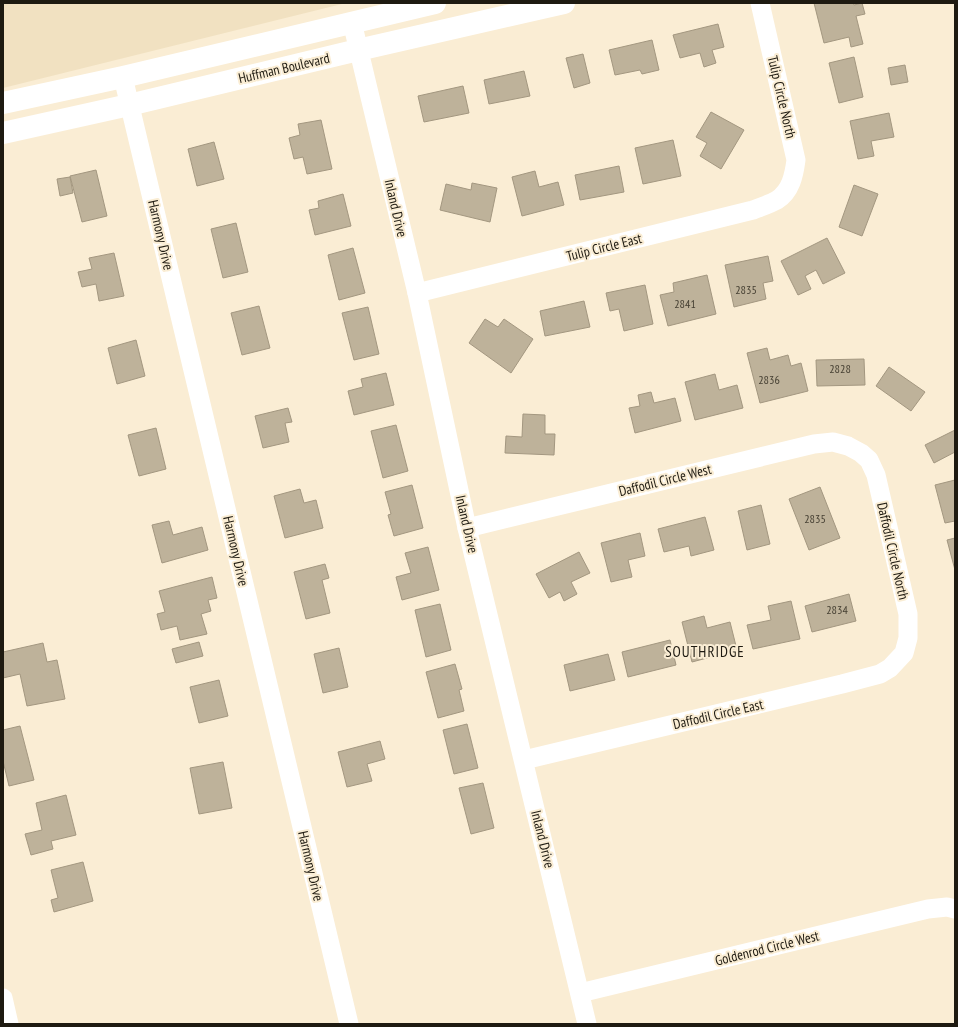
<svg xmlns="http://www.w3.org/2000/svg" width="958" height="1027" font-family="'PT Sans Narrow',sans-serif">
	<rect width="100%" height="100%" fill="#faedd4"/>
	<path fill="#f1e1c1" d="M3,3H346L3,88Z"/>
	<g fill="#beb29a" stroke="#a39780">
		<path d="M814,3H853L854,5L862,3L865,14L856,16L863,44L851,47L849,37L824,43Z"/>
		<path d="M718,24L724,47L712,50L716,63L704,67L700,53L680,58L673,35Z"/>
		<path d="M652,40L659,70L642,74L640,70L615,75L609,50Z"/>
		<path d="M583,54L590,83L574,88L566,58Z"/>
		<path d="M854,57L863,97L839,103L829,63Z"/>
		<path d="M905,65L908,82L891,85L888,68Z"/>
		<path d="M524,71L530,96L489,104L484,80Z"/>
		<path d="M463,86L469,113L424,122L418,96Z"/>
		<path d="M711,112L744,130L721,169L700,156L707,143L696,137Z"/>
		<path d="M889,113L894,137L871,141L874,156L858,159L850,121Z"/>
		<path d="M321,120L332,169L307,174L303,157L294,159L289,138L300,135L298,124Z"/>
		<path d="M673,140L681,176L643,184L635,148Z"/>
		<path d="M214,142L224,179L197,186L188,149Z"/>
		<path d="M619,166L624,192L580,200L575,175Z"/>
		<path d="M96,170L107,216L82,222L70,176Z"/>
		<path d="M535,171L539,187L558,182L564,205L522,216L512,177Z"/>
		<path d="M70,177L73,193L60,196L57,179Z"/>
		<path d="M472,183L497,188L490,222L440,210L446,184L471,190Z"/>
		<path d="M854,185L878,194L862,236L839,227Z"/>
		<path d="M343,194L351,226L315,235L309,210L319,208L318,201Z"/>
		<path d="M236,223L248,272L223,278L211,229Z"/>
		<path d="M827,238L845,273L823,284L816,270L805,276L811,289L798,295L781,261Z"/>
		<path d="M353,248L365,293L339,300L328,255Z"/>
		<path d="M114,253L124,296L99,301L96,284L82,287L78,272L92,269L89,258Z"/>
		<path d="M768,256L773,281L763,283L766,299L734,307L725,265Z"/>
		<path d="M707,275L716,314L668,326L660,295L674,292L673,283Z"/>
		<path d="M645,285L653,324L624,331L619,309L610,311L606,293Z"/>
		<path d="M584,301L590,327L545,336L540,311Z"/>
		<path d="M259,306L270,348L242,355L231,313Z"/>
		<path d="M368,307L379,354L354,360L342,313Z"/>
		<path d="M485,319L498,327L504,319L533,339L511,373L469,343Z"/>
		<path d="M136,340L145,376L117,384L108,348Z"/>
		<path d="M767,348L770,360L788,355L791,366L801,363L808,391L760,403L747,353Z"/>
		<path d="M864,359L865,385L817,386L816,360Z"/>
		<path d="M889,367L925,392L911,411L876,386Z"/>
		<path d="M386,373L394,405L354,415L348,391L363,387L361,379Z"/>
		<path d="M715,374L719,390L737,385L743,408L695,420L685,382Z"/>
		<path d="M651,392L654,403L675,398L681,421L635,433L629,408L640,406L638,395Z"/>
		<path d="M288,408L292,422L285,423L289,442L263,448L255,416Z"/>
		<path d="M523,414L545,415V434H555L554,455L505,453L506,436L522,437Z"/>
		<path d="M396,425L408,471L383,478L371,431Z"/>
		<path d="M156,428L166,469L139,476L128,435Z"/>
		<path d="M955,430V452L934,463L925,445Z"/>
		<path d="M955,480V521L945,523L935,485Z"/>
		<path d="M412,485L423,528L394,536L388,515L391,514L385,492Z"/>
		<path d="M820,487L840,538L809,550L789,499Z"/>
		<path d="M300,489L304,503L316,500L323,528L285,538L274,496Z"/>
		<path d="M761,505L770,544L747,550L738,511Z"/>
		<path d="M705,517L714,550L691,556L689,546L664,552L658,529Z"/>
		<path d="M169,521L173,535L202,527L208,550L162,563L152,525Z"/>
		<path d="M640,533L645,556L628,560L632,577L611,582L601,543Z"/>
		<path d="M955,538V570L947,540Z"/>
		<path d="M428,547L439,590L402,600L396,577L411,573L405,553Z"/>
		<path d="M579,552L590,573L571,582L577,594L564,601L560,592L549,598L536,574Z"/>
		<path d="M325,564L329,578L322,580L330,613L306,619L294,572Z"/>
		<path d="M212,577L217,598L208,600L211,611L201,614L207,634L180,640L177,626L161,630L157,614L165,612L159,591Z"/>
		<path d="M849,594L856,621L812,632L805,606Z"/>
		<path d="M791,601L800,639L753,649L747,625L771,620L768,606Z"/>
		<path d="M440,604L451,650L426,657L415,610Z"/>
		<path d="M704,616L707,628L730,622L737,650L692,662L682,622Z"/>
		<path d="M670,640L676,665L628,677L622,652Z"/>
		<path d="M199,642L203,656L176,663L172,649Z"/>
		<path d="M43,643L47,662L57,660L65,699L27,706L20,674L3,678V652Z"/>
		<path d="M339,648L348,687L323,693L314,654Z"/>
		<path d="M608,654L615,680L570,691L564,665Z"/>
		<path d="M455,664L462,689L459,690L464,711L438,718L426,672Z"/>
		<path d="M219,680L228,716L199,723L190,687Z"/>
		<path d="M467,724L478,768L454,774L443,730Z"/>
		<path d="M20,726L34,780L9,786L3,761V730Z"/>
		<path d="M380,741L385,759L367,764L372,781L347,787L338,752Z"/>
		<path d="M223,762L232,808L199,814L190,768Z"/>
		<path d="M483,783L494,828L471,834L459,788Z"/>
		<path d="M66,795L76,835L51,841L53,849L31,855L25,834L42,830L36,803Z"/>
		<path d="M83,862L93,901L54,912L51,900L58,898L51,870Z"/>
	</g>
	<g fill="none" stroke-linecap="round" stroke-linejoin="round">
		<g stroke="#fff" stroke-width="19">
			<path d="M352,22L417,293L467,528L587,1024"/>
			<path d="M123,77L349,1024"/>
			<path d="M417,293L753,210C761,207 770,204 777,200C791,191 794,175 796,160L760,3"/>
			<path d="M467,528L814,444L833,442L848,446L861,453L869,460L876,475L908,614V638L904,653L890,668L880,674L842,684L524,760"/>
			<path d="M580,993L928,909L947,907L955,909"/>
			<path d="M3,998L9,1024"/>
		</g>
		<g stroke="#fff" stroke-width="22">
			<path d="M3,103L123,77L435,3"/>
			<path d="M3,133L129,105L358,50L564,3"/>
		</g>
	</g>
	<g text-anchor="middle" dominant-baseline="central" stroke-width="4" stroke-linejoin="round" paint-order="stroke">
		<g font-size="12" fill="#464033">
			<text x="746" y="289">2835</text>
			<text x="685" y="303">2841</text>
			<text x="840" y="368">2828</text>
			<text x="769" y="379">2836</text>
			<text x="815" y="518">2835</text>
			<text x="837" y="609">2834</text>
		</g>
		<g font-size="14" fill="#1e1a11" stroke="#faedd4">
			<text transform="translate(284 68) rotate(-13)">Huffman Boulevard</text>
			<text transform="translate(782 97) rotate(77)">Tulip Circle North</text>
			<text transform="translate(396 208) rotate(77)">Inland Drive</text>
			<text transform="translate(161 235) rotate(77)">Harmony Drive</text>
			<text transform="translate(604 247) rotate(-14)">Tulip Circle East</text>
			<text transform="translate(665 480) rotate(-14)">Daffodil Circle West</text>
			<text transform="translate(467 524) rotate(77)">Inland Drive</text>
			<text transform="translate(236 551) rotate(77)">Harmony Drive</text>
			<text transform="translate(893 551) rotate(77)">Daffodil Circle North</text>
			<text transform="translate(718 714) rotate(-13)">Daffodil Circle East</text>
			<text transform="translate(543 839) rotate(76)">Inland Drive</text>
			<text transform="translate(311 866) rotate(77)">Harmony Drive</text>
			<text transform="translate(767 948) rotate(-14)">Goldenrod Circle West</text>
		</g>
		<g font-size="15" letter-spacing="1" fill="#1e1a11" stroke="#faedd4">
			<text x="705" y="651">SOUTHRIDGE</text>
		</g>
	</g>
	<rect width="958" height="1027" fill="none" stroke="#1e1a11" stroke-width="8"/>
</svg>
